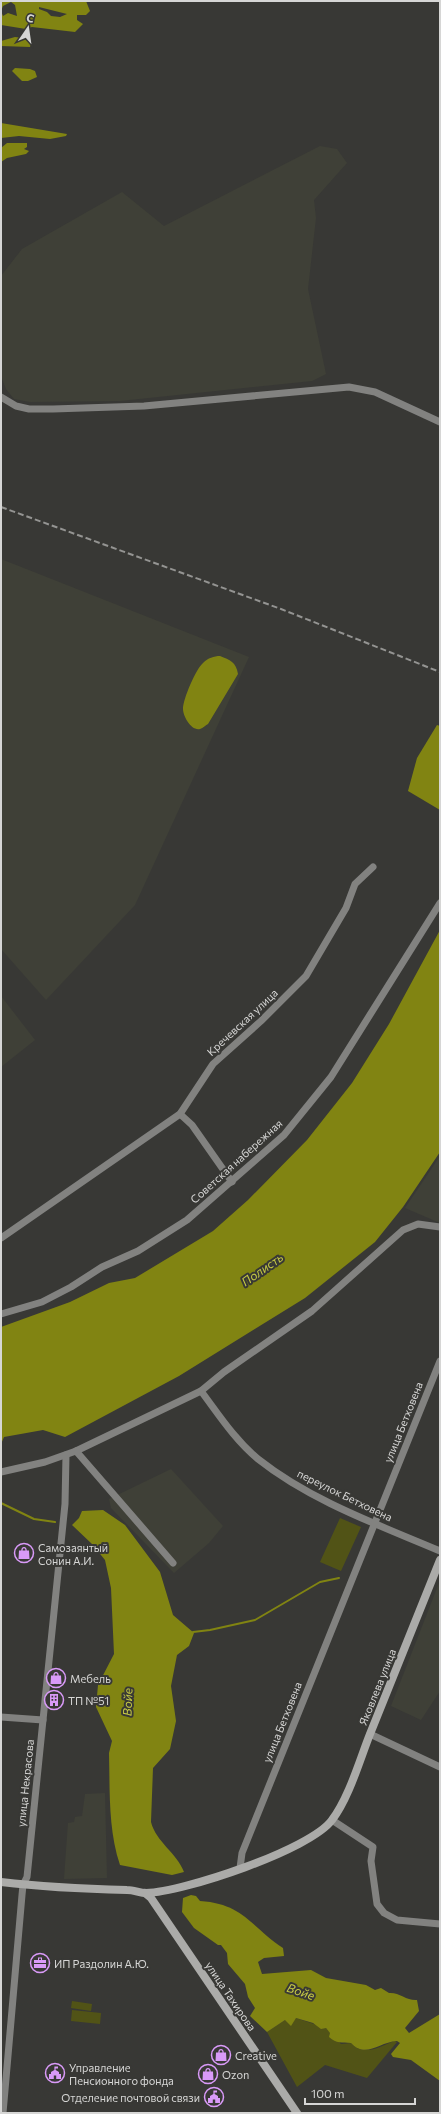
<svg xmlns="http://www.w3.org/2000/svg" width="441" height="2114" font-family="Commissioner,sans-serif">
	<rect width="100%" height="100%" fill="#383835"/>
	<g fill="#3f4037">
		<path d="M320,146L337,149L347,163L314,200L316,218L308,289L326,374L312,381L120,401L30,402L14,399L6,389L1,376V276L22,249L122,192L164,226Z"/>
		<path d="M1,559L249,657L135,905L46,1000L1,949Z"/>
		<path d="M1,996L35,1040L1,1067Z"/>
		<path d="M440,1156V1223L405,1208Z"/>
		<path d="M171,1469L223,1526L209,1543L174,1573L111,1508L109,1499Z"/>
		<path d="M439,1583L440,1691L421,1720L391,1706Z"/>
		<path d="M105,1793L107,1878L64,1879L68,1823L74,1822L75,1817L82,1816L85,1794Z"/>
	</g>
	<g fill="#515316">
		<path d="M340,1518L361,1527L341,1571L320,1562Z"/>
		<path d="M72,2001L92,2004L91,2011L71,2008Z"/>
		<path d="M72,2010L101,2013L100,2024L71,2021Z"/>
		<path d="M296,2018L326,2028L341,2044L351,2043C364,2057 379,2047 394,2041L397,2042L367,2078L325,2065L297,2087L267,2032L285,2020Z"/>
	</g>
	<g fill="#818412" fill-rule="evenodd">
		<path d="M1,1H86L90,11L86,15H77V20L83,24L75,32L32,27L26,29L1,25ZM11,2L15,5L17,16L8,13L3,16L1,11L3,6ZM39,7L67,14L60,17L51,16L47,12L39,9Z"/>
		<path d="M15,37L23,38L31,43L30,47L1,46V41Z"/>
		<path d="M15,68L30,69L35,71L37,77L28,81H22L12,71Z"/>
		<path d="M1,123L67,134L66,136L50,139L19,136L1,138Z"/>
		<path d="M7,143H27V147L24,149L29,151L26,154L7,158L1,162V148Z"/>
		<path d="M220,656C230,660 236,662 238,674L208,724C206,725 203,728 200,729C191,731 183,716 183,709C183,699 196,669 203,663C208,658 214,656 220,656Z"/>
		<path d="M437,725L440,726V810L408,791L417,758Z"/>
		<path d="M440,930V1152L403,1207L375,1242L305,1298L179,1376L65,1437L43,1430L4,1437L1,1444V1327L70,1302L109,1283L135,1278L213,1231L248,1200L307,1140L352,1083L389,1024Z"/>
		<path d="M103,1510L125,1525L160,1572L173,1615L194,1633L189,1646L177,1655L171,1686L176,1721L170,1749L153,1768L151,1822C156,1842 177,1853 184,1872L172,1875L120,1865C108,1829 110,1790 109,1753L112,1741L96,1707L98,1685L114,1654L111,1588L105,1560L92,1544L72,1525L79,1518L82,1511Z"/>
		<path d="M191,1895L196,1896L200,1901C244,1904 250,1926 283,1948L284,1956L264,1958L258,1962L262,1974L311,1970L326,1978L366,1985L375,1990L381,1988L389,1993C399,1992 407,2001 417,2000L419,2011L405,2028L409,2033L440,2014V2081L411,2060L393,2057L391,2054L400,2043L397,2041C379,2042 366,2059 351,2043C341,2042 337,2044 329,2037L330,2033L326,2028L321,2029L313,2023L296,2018L291,2026L285,2020L267,2032L250,2016L255,2008L248,1997L245,1984L228,1964L227,1953L221,1945H218L194,1928L182,1912L183,1898Z"/>
	</g>
	<g fill="none" stroke-linecap="round" stroke-linejoin="round">
		<g stroke="#818412" stroke-width="2">
			<path d="M1,1503L34,1519L55,1522"/>
			<path d="M193,1632L210,1630L255,1620L320,1582L339,1578"/>
		</g>
		<g stroke="#828280" stroke-width="7">
			<path d="M1,397L16,406L29,409H53L144,406L349,387L375,392L440,422"/>
			<path d="M180,1114L192,1125L232,1182"/>
			<path d="M1,1238L180,1114L213,1064L261,1021L306,976L346,908L355,884L373,867"/>
			<path d="M1,1314L42,1302L71,1287L102,1267L138,1251L187,1220L284,1135L331,1077L440,903"/>
			<path d="M201,1391C219,1415 235,1440 258,1459C311,1501 379,1525 440,1551"/>
			<path d="M76,1451L173,1563"/>
			<path d="M1,1472L45,1462L76,1451L201,1391L224,1372L312,1311L403,1230L418,1224L440,1227"/>
			<path d="M1,1717L43,1720"/>
			<path d="M370,1734L440,1767"/>
			<path d="M332,1820L373,1847L371,1861L377,1904L384,1913L397,1920L440,1924"/>
			<path d="M240,1868L242,1853L440,1361"/>
			<path d="M3,2113L22,1895L23,1885L27,1877L65,1504L66,1455"/>
		</g>
		<g stroke="#ababa9" stroke-width="8">
			<path d="M1,1882C43,1887 85,1889 127,1890C134,1890 140,1893 146,1893C183,1892 310,1850 332,1820C349,1798 360,1759 370,1734C393,1676 417,1618 440,1560"/>
			<path d="M145,1893L151,1898L297,2113"/>
		</g>
		<path stroke="#949492" stroke-width="2" stroke-dasharray="6 3" stroke-linecap="butt" d="M1,507L281,609L440,672"/>
	</g>
	<defs>
		<g id="shop-ring" transform="scale(1)"><circle r="9.5" fill="#383835" stroke="#d99af8" stroke-width="1.5"/><path d="M-5-2.5h2.3a2.7 3.5 0 0 1 5.4 0H5L5.5 6h-11ZM-1.5-2.5h3a1.5 2.3 0 0 0-3 0Z" fill="#d99af8"/></g>
		<g id="building-ring" transform="scale(1)"><circle r="9.5" fill="#383835" stroke="#d99af8" stroke-width="1.5"/><path d="M-4-6H4V6H1V3H-1V6H-4ZM-2.5-4.3h1.7v1.8h-1.7ZM.8-4.3h1.7v1.8H.8ZM-2.5-1h1.7V.8h-1.7ZM.8-1h1.7V.8H.8Z" fill="#d99af8"/></g>
		<g id="office-ring" transform="scale(1)"><circle r="9.5" fill="#383835" stroke="#d99af8" stroke-width="1.5"/><path d="M-6-3h4V-5.5h4V-3h4V5H-6ZM-1-4.5V-3h2v-1.5ZM-6 0V1H6V0Z" fill="#d99af8"/></g>
		<g id="civic-ring" transform="scale(1)"><circle r="9.5" fill="#383835" stroke="#d99af8" stroke-width="1.5"/><path d="M-.6-6.5H3V-4.5H.6V-3L4-1V1h2V6H-6V1h2V-1L-.6-3ZM-1.2 2.5V6h2.4V2.5Z" fill="#d99af8"/></g>
	</defs>
	<g fill-rule="evenodd">
		<use href="#shop-ring" x="24" y="1553"/>
		<use href="#shop-ring" x="56" y="1678"/>
		<use href="#building-ring" x="54" y="1700"/>
		<use href="#office-ring" x="40" y="1963"/>
		<use href="#shop-ring" x="221" y="2055"/>
		<use href="#civic-ring" x="55" y="2073"/>
		<use href="#shop-ring" x="208" y="2074"/>
		<use href="#civic-ring" x="214" y="2097"/>
	</g>
	<g text-anchor="middle" dominant-baseline="central" stroke-width="4" stroke-linejoin="round" paint-order="stroke">
		<g font-size="11" fill="#d6d6d5" stroke="#383835">
			<text transform="translate(242 1022) rotate(-43)">Кречевская улица</text>
			<text transform="translate(236 1161) rotate(-42)">Советская набережная</text>
			<text transform="translate(403 1422) rotate(-68)">улица Бетховена</text>
			<text transform="translate(345 1495) rotate(26)">переулок Бетховена</text>
			<text transform="translate(377 1687) rotate(-68)">Яковлева улица</text>
			<text transform="translate(282 1722) rotate(-68)">улица Бетховена</text>
			<text transform="translate(25 1783) rotate(-84)">улица Некрасова</text>
			<text transform="translate(231 1996) rotate(56)">улица Тахирова</text>
		</g>
		<g font-size="11" fill="#d6d6d5" stroke="#383835" text-anchor="start">
			<text x="38" y="1547">Самозаянтый<tspan x="38" dy="13">Сонин А.И.</tspan></text>
			<text x="70" y="1678">Мебель</text>
			<text x="68" y="1700">ТП №51</text>
			<text x="54" y="1963">ИП Раздолин А.Ю.</text>
			<text x="235" y="2055">Creative</text>
			<text x="69" y="2067">Управление<tspan x="69" dy="13">Пенсионного фонда</tspan></text>
			<text x="222" y="2074">Ozon</text>
			<text x="200" y="2097" text-anchor="end">Отделение почтовой связи</text>
		</g>
		<g font-size="12" font-style="italic" fill="#c9cd45" stroke="#383835">
			<text transform="translate(262 1269) rotate(-35)">Полисть</text>
			<text transform="translate(127 1702) rotate(-88)">Войе</text>
			<text transform="translate(301 1991) rotate(19)">Войе</text>
		</g>
	</g>
	<rect width="441" height="2114" fill="none" stroke="#d6d6d5" stroke-width="4"/>
	<g transform="translate(28 28) rotate(13)" stroke="#383835" stroke-width="3" paint-order="stroke">
	<path d="M0-3L7 15L0 10L-7 15Z" fill="#d6d6d5"/>
	<text y="-6" font-size="11" font-weight="bold" text-anchor="middle" fill="#d6d6d5">С</text>
	</g>
	<path d="M305 2098v6h110v-6" fill="none" stroke="#d6d6d5" stroke-width="2"/>
	<text x="311" y="2098" font-size="12" fill="#d6d6d5" stroke="#383835" stroke-width="3" paint-order="stroke">100 m</text>
</svg>
